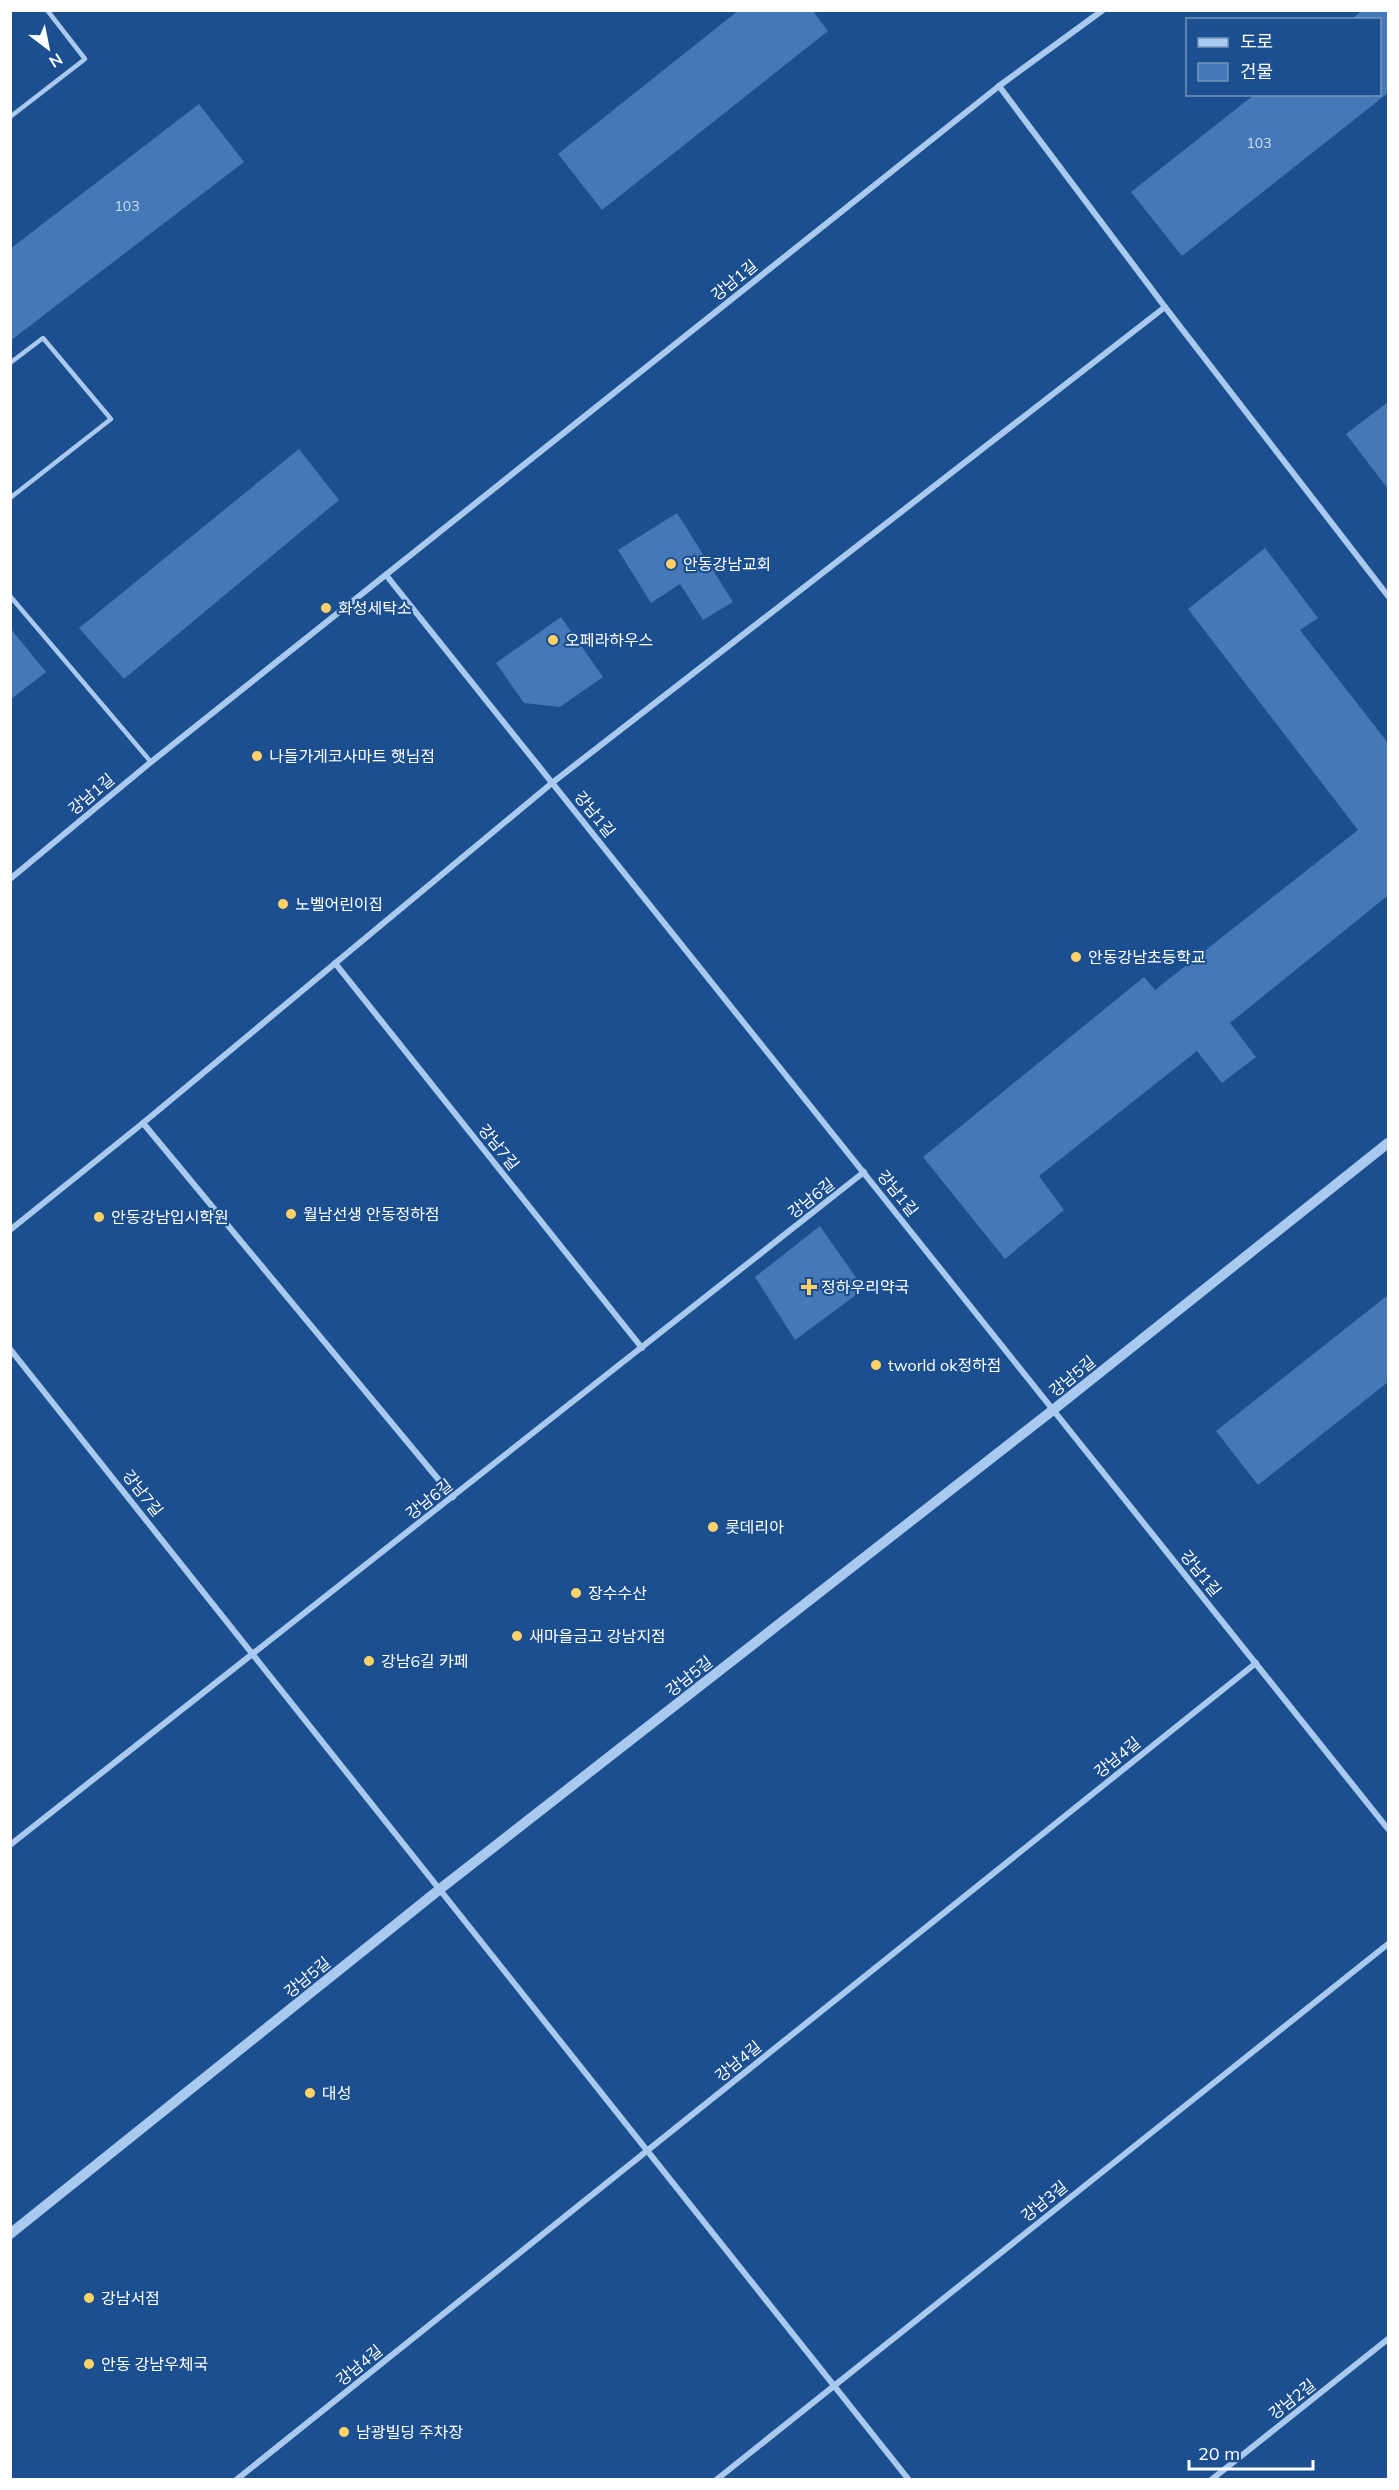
<svg xmlns="http://www.w3.org/2000/svg" width="1399" height="2490" font-family="Mulish,'Noto Sans KR',sans-serif">
	<rect width="100%" height="100%" fill="#1b4f8f"/>
	<g fill="#4478b7">
		<path d="M739,10H812L828,31L602,210L558,154Z"/>
		<path d="M1362,10H1388V93L1182,256L1131,192L1255,94H1380V20H1351Z"/>
		<path d="M199,104L244,162L10,341V249Z"/>
		<path d="M1388,402V489L1346,434Z"/>
		<path d="M299,449L339,500L124,679L79,628Z"/>
		<path d="M677,513L733,602L703,620L680,584L651,603L618,550Z"/>
		<path d="M1265,548L1318,618L1300,630L1388,743V901L1386,897L1230,1023L1256,1057L1222,1083L1197,1051L1039,1176L1064,1210L1005,1259L923,1157L1144,977L1155,990L1358,830L1188,609Z"/>
		<path d="M561,617L603,677L560,707L524,703L496,663Z"/>
		<path d="M10,628L46,672L10,700Z"/>
		<path d="M820,1226L864,1289L795,1340L755,1277Z"/>
		<path d="M1388,1295V1382L1258,1485L1216,1431Z"/>
	</g>
	<g fill="none" stroke-linecap="round" stroke-linejoin="round">
		<g stroke="#a9c9ee" stroke-width="4.5">
			<path d="M10,117L85,59L47,10"/>
			<path d="M10,363L43,338L111,419L10,498"/>
			<path d="M10,596L151,762"/>
		</g>
		<g stroke="#a9c9ee" stroke-width="6">
			<path d="M999,86L1165,307L1388,596"/>
			<path d="M386,575L1388,1829"/>
			<path d="M10,879L151,762L999,86L1103,10"/>
			<path d="M335,963L642,1348"/>
			<path d="M143,1123L453,1497"/>
			<path d="M10,1230L143,1123L552,783L1165,307"/>
			<path d="M10,1349L909,2480"/>
			<path d="M10,1845L864,1172"/>
			<path d="M236,2480L1256,1663"/>
			<path d="M716,2480L1388,1944"/>
			<path d="M1211,2480L1388,2339"/>
		</g>
		<path stroke="#a9c9ee" stroke-width="10" d="M10,2234L440,1889L1053,1410L1388,1143"/>
	</g>
	<g fill="#ffd166" stroke="#1b4f8f" stroke-width="2">
		<circle cx="671" cy="564" r="6"/>
		<circle cx="326" cy="608" r="6"/>
		<circle cx="553" cy="640" r="6"/>
		<circle cx="257" cy="756" r="6"/>
		<circle cx="283" cy="904" r="6"/>
		<circle cx="1076" cy="957" r="6"/>
		<circle cx="291" cy="1214" r="6"/>
		<circle cx="99" cy="1217" r="6"/>
		<path d="M806 1278h6v6h6v6h-6v6h-6v-6h-6v-6h6z"/>
		<circle cx="876" cy="1365" r="6"/>
		<circle cx="713" cy="1527" r="6"/>
		<circle cx="576" cy="1593" r="6"/>
		<circle cx="517" cy="1636" r="6"/>
		<circle cx="369" cy="1661" r="6"/>
		<circle cx="310" cy="2093" r="6"/>
		<circle cx="89" cy="2298" r="6"/>
		<circle cx="89" cy="2364" r="6"/>
		<circle cx="344" cy="2432" r="6"/>
	</g>
	<g text-anchor="middle" dominant-baseline="central" stroke-width="4.5" stroke-linejoin="round" paint-order="stroke">
		<g font-size="14" fill="#d0dded">
			<text x="1259" y="143">103</text>
			<text x="127" y="206">103</text>
		</g>
		<g font-size="16" fill="#fff" stroke="#1b4f8f">
			<text transform="translate(734 280) rotate(-39)">강남1길</text>
			<text transform="translate(91 794) rotate(-40)">강남1길</text>
			<text transform="translate(595 814) rotate(51)">강남1길</text>
			<text transform="translate(499 1147) rotate(51)">강남7길</text>
			<text transform="translate(898 1193) rotate(51)">강남1길</text>
			<text transform="translate(811 1198) rotate(-38)">강남6길</text>
			<text transform="translate(1072 1376) rotate(-39)">강남5길</text>
			<text transform="translate(143 1493) rotate(52)">강남7길</text>
			<text transform="translate(429 1499) rotate(-38)">강남6길</text>
			<text transform="translate(1201 1573) rotate(51)">강남1길</text>
			<text transform="translate(689 1676) rotate(-38)">강남5길</text>
			<text transform="translate(1117 1757) rotate(-39)">강남4길</text>
			<text transform="translate(307 1977) rotate(-39)">강남5길</text>
			<text transform="translate(738 2061) rotate(-39)">강남4길</text>
			<text transform="translate(1044 2201) rotate(-39)">강남3길</text>
			<text transform="translate(359 2365) rotate(-39)">강남4길</text>
			<text transform="translate(1292 2399) rotate(-38)">강남2길</text>
		</g>
		<g font-size="16" fill="#fff" stroke="#1b4f8f" text-anchor="start">
			<text x="683" y="564">안동강남교회</text>
			<text x="338" y="608">화성세탁소</text>
			<text x="565" y="640">오페라하우스</text>
			<text x="269" y="756">나들가게코사마트 햇님점</text>
			<text x="295" y="904">노벨어린이집</text>
			<text x="1088" y="957">안동강남초등학교</text>
			<text x="303" y="1214">월남선생 안동정하점</text>
			<text x="111" y="1217">안동강남입시학원</text>
			<text x="821" y="1287">정하우리약국</text>
			<text x="888" y="1365">tworld ok정하점</text>
			<text x="725" y="1527">롯데리아</text>
			<text x="588" y="1593">장수수산</text>
			<text x="529" y="1636">새마을금고 강남지점</text>
			<text x="381" y="1661">강남6길 카페</text>
			<text x="322" y="2093">대성</text>
			<text x="101" y="2298">강남서점</text>
			<text x="101" y="2364">안동 강남우체국</text>
			<text x="356" y="2432">남광빌딩 주차장</text>
		</g>
	</g>
	<rect width="1399" height="2490" fill="none" stroke="#ffffff" stroke-width="24"/>
	<rect x="1186" y="18" width="195" height="78" fill="#1b4f8f" stroke="#7695bc" stroke-width="1.5"/>
	<rect x="1198" y="38" width="30" height="9" fill="#a9c9ee" stroke="#7695bc" stroke-width="1.5"/>
	<text x="1240" y="48" font-size="18" fill="#ffffff">도로</text>
	<rect x="1198" y="63" width="30" height="18" fill="#4478b7" stroke="#7695bc" stroke-width="1.5"/>
	<text x="1240" y="78" font-size="18" fill="#ffffff">건물</text>
	<g transform="translate(48 48) rotate(148)" stroke="#1b4f8f" stroke-width="4.5" paint-order="stroke">
	<path d="M0-4.5L10 22L0 15L-10 22Z" fill="#ffffff"/>
	<text y="-9" font-size="16" font-weight="bold" text-anchor="middle" fill="#ffffff">N</text>
	</g>
	<path d="M1189 2460v9h124v-9" fill="none" stroke="#ffffff" stroke-width="3"/>
	<text x="1198" y="2460" font-size="18" fill="#ffffff" stroke="#1b4f8f" stroke-width="4.5" paint-order="stroke">20 m</text>
</svg>
